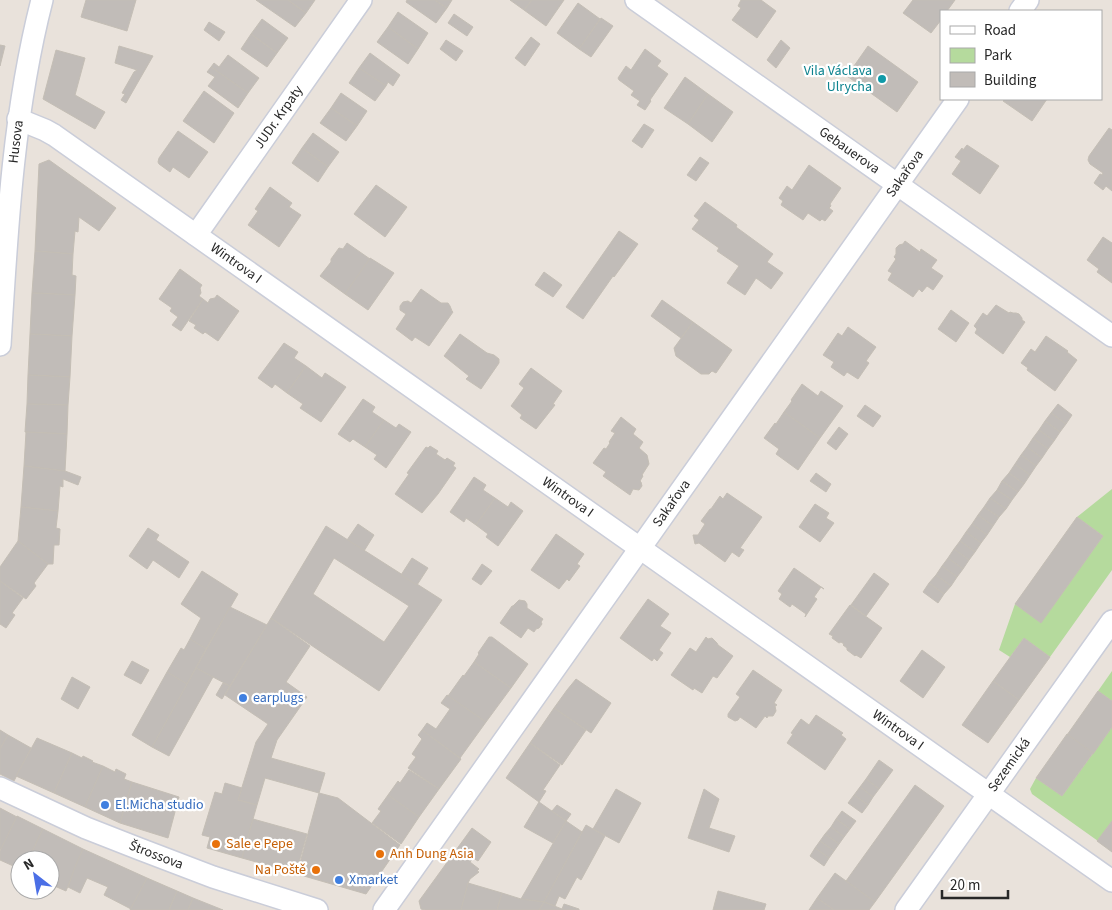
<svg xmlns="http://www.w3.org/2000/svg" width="1112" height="910" font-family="'Source Sans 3',sans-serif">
	<rect width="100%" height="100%" fill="#e9e2db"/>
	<g fill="#b5da9d">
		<path d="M1112,489V570L1050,657L1024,638L1010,657L999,650L1015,604L1041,622L1103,536L1077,517Z"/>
		<path d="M1112,671V701L1098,691Z"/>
		<path d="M1112,727V821L1098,841L1032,794L1030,789L1036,778L1062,796Z"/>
	</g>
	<g fill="#c1bcb8" stroke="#c4beb5" fill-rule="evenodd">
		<path d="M86,0H136L127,31L81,17Z"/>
		<path d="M256,0H288L306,13L295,27Z"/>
		<path d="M288,0H315L306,13Z"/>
		<path d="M407,0H435L447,8L436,23L406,2Z"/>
		<path d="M435,0H452L447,8Z"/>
		<path d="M510,0H532L524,10Z"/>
		<path d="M532,0H564L546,26L524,10Z"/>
		<path d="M741,0H761L776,11L757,38L732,20L741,8L738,6Z"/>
		<path d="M913,0H955L947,11H941V20L931,33L903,13Z"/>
		<path d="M578,3L600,19L579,49L557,33Z"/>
		<path d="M398,12L428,33L418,49L388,27Z"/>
		<path d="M454,14L473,27L467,36L448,23Z"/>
		<path d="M601,18L613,26L591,57L579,49Z"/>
		<path d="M262,19L288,38L277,53L251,34Z"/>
		<path d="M209,22L225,32L219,41L204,30Z"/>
		<path d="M388,27L418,49L408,64L377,42Z"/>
		<path d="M251,34L277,53L267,67L241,49Z"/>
		<path d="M531,37L540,44L525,66L515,58Z"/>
		<path d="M446,40L463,51L456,61L440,49Z"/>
		<path d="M781,40L790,48L776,68L767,60Z"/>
		<path d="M0,45L5,46L0,66Z"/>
		<path d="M119,46L153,56L126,103L121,100L125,94L122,93L134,72L137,70L115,63Z"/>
		<path d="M868,46L918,82L897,112L847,76Z"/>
		<path d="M645,49L661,61L657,66L668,74L650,100L651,101L645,110L637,105L640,101L631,95L634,91L619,80L618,78L626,66L631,70Z"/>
		<path d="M56,50L85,58L75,95L105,112L95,129L43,99Z"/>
		<path d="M370,53L400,75L393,86L388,82L386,86L359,68Z"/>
		<path d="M228,55L259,78L248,93L211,67L214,63L219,67Z"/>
		<path d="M211,67L248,93L238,108L208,86L215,77L207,72Z"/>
		<path d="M359,68L386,86L375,101L349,83Z"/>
		<path d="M685,77L708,94L688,124L664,108Z"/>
		<path d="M204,91L234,113L214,143L183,121Z"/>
		<path d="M341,93L367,111L357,126L331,108Z"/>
		<path d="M708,94L733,112L712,142L688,124Z"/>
		<path d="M1005,99H1047L1032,121L1003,101Z"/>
		<path d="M331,108L357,126L346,141L320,123Z"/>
		<path d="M644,124L654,130L642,148L632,141Z"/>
		<path d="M1109,128L1112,130V191L1106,186L1103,190L1094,183L1100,174L1102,175L1103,173L1090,164L1088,160L1089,156Z"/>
		<path d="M178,131L208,152L189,178L173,167L170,172L159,164L158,162L159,158Z"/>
		<path d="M313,133L339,152L328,167L302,148Z"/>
		<path d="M967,145L999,166L980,194L952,174L961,161L955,157L962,148L963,150Z"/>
		<path d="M302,148L328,167L318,182L292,163Z"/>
		<path d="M700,157L709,163L696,181L687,175Z"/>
		<path d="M49,160L116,208L99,231L79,217L78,232L75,231L73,254L35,251L39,164Z"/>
		<path d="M809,165L841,188L830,204L831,206L829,208L833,211L825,221L822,219L820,221L808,213L803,220L781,205L783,201L779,198L787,186L792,190Z"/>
		<path d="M376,185L407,207L385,237L354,214Z"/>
		<path d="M270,187L292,203L289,207L301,215L279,247L248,225L258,211L255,209Z"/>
		<path d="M705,202L737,225L736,227L773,254L767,262L783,273L771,289L756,278L745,295L727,283L739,266L717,251L719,248L692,229L699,220L694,216Z"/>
		<path d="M619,231L638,244L614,277L613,276L583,319L566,307Z"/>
		<path d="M1103,237L1112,243V283L1097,272L1099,269L1087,260Z"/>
		<path d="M905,241L920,252L921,249L937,260L931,268L943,276L933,290L927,286L922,292L919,289L913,297L888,280L892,273L888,271L896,259L894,257L896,254V248L899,245L903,244Z"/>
		<path d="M347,243L370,259L345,294L320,276L331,262V259L339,248L343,249Z"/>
		<path d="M35,251L73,254L72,275L76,276L75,295L32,293Z"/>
		<path d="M370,258L394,273L368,310L345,294Z"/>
		<path d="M180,269L202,285L200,288L201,293L199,296L203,299L181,331L172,325L178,317L170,311L172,308L159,299Z"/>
		<path d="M544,272L562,285L553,297L535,285Z"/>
		<path d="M421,289L441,303H448L450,306L452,311L453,312L429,346L415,337L412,341L396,329L406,314L400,310V306L403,302L408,301L411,303Z"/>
		<path d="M32,293L75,295L72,336L30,334Z"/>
		<path d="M217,295L239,311L218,341L205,332L203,334L194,328L196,325L189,321L203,299L208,303L210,299L215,298Z"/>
		<path d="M662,300L693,322L681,338L651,316Z"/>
		<path d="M996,305L1009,313L1010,312L1013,313H1016L1019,314L1022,318V320L1025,322L1003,354L975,333L977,329L974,326L983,313L987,316Z"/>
		<path d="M951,310L969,323L956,342L938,329Z"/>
		<path d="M693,322L732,350L716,373L712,371L709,374H701L676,356L674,348Z"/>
		<path d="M848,327L876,347L866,361L869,363L858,379L847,372L844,376L831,367L834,362L823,355L838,333L842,336Z"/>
		<path d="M30,334L72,336L70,377L28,375Z"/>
		<path d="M460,334L487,353L494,355L499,359V363L481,389L466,379L469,376L444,356Z"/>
		<path d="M1046,336L1068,351L1067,352L1077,360L1055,391L1027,370L1028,368L1021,363L1031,349L1035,352Z"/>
		<path d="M284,343L298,352L294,358L306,366L287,393L275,384L272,388L258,378Z"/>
		<path d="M306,366L322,378L325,373L346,387L321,422L300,408L303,404L287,393Z"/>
		<path d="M531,368L562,391L553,404L555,405L536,429L520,418L522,415L511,406L524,388L519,384Z"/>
		<path d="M28,375L70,377L68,405L27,404Z"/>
		<path d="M802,384L818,396L821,391L843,406L820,438L784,412L792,401L791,400Z"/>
		<path d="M363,399L375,407L372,412L384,420L365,447L353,439L350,442L338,434Z"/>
		<path d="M27,404L68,405L67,434L25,432Z"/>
		<path d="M1058,404L1072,415L1066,424L1051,413Z"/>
		<path d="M865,405L881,416L873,427L857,416Z"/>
		<path d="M784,412L820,438L798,470L776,454L779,449L764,438L775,423L776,424Z"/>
		<path d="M1051,413L1066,424L1060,432L1045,421Z"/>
		<path d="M621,417L636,429L633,434L643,442L639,448L647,455L649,464L642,475L643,476L640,481L641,482L642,486L639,490L633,489L630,495L603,476L606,472L593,463L604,448L606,449L610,443L609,442L615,433L611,431Z"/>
		<path d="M384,420L396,428L399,424L411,432L386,468L374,459L377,455L365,447Z"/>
		<path d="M1045,421L1060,432L1054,441L1039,430Z"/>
		<path d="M839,427L848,434L836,450L827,443Z"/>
		<path d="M1039,430L1054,441L1048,449L1033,438Z"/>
		<path d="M26,432L67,434L65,471L24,466Z"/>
		<path d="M1033,438L1048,449L1042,458L1027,447Z"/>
		<path d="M430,446L438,451L436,454L445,460L447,458L455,463L453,466L456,468L438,494L422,513L395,494L409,474L407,473L426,447L428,448Z"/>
		<path d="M1027,447L1042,458L1036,466L1021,455Z"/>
		<path d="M1021,455L1036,466L1030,475L1015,464Z"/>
		<path d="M1015,464L1030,475L1024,484L1009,473Z"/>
		<path d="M24,466L65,471L81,477L78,485L63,479V487L60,486L58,511L21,507Z"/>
		<path d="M816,473L831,484L826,492L810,481Z"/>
		<path d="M1009,473L1024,484L1018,492L1002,481Z"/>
		<path d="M474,477L486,485L483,490L495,498L476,525L466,518L464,522L450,512Z"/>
		<path d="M1002,481L1018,492L1012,500L997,490Z"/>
		<path d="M997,490L1012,500L1006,509L990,498Z"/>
		<path d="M727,493L762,517L740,548L744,550L739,557L732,552L725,562L699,543L695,544L693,535H698L705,524L701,521L710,509H711L720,496L723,499Z"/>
		<path d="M495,498L508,507L511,502L523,511L498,546L486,537L488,534L476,525Z"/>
		<path d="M990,498L1006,509L999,517L984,507Z"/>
		<path d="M815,504L829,513L826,518L834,523L820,542L799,527Z"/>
		<path d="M21,507L58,511L56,528L60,529L59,545H54L53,564H48L18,541Z"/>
		<path d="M984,507L999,517L993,526L978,515Z"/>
		<path d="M978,515L993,526L987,535L972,524Z"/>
		<path d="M1077,517L1103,536L1041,623L1015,604Z"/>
		<path d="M358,524L374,535L364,551L347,540Z"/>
		<path d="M972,524L987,535L981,543L966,532Z"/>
		<path d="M326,526L442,600L379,691L271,618ZM334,558L409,606L384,642L313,594Z"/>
		<path d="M148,528L159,535L156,540L189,562L179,578L153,560L147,569L129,556Z"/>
		<path d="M966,532L981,543L975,552L960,541Z"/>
		<path d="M556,534L584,554L577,564L580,566L569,581L567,579L559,589L531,570Z"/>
		<path d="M18,541L48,564L34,583L36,586L26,599L0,581V567Z"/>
		<path d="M960,541L975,552L969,560L954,549Z"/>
		<path d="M954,549L969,560L963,569L948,558Z"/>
		<path d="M412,558L428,568L417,585L401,575Z"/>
		<path d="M948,558L963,569L957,577L942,566Z"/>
		<path d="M482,564L492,571L481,585L472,579Z"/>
		<path d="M942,566L957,577L951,586L936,575Z"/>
		<path d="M794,568L824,589L821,587L814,597L817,599L805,617L806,614L792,604L790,607L779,599L782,594L778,591Z"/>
		<path d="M202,571L238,594L206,649L190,639L201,618L181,604Z"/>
		<path d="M874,573L889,584L866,616L851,605Z"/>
		<path d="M936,575L951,586L944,594L929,583Z"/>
		<path d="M0,581L23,598L12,613L15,615L6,628L0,624Z"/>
		<path d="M929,583L944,594L938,603L923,592Z"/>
		<path d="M648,599L669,614L660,626L671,633L659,650L663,653L657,661L654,658L652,661L620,638Z"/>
		<path d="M519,600L525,601L527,604V608L543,619L541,622L542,624L539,628L536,629L534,632L528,628L521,638L500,623L512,606H513Z"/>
		<path d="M850,605L882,628L861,658L856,655L855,656L847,650V648L843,645L844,644L841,642L839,643L832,638L833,636L829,634Z"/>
		<path d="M230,607L267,625L230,686L196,668Z"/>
		<path d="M271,618L310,646L286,682L307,697L277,740L271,758L325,773L319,793L265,778L257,805L238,800L256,742L268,724L225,695Z"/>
		<path d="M489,637H492L528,664L511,688L474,662L479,654L478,653Z"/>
		<path d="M706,637L708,639L712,638L717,643L718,645L733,656L717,678L713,676L702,693L694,688L693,690L671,675L690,648L696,652Z"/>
		<path d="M1024,638L1050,657L1019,700L993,681Z"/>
		<path d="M190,639L206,649L187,684L167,672L181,648L184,650Z"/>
		<path d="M922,650L945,667L923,698L900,681Z"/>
		<path d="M132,661L149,670L141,684L124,675Z"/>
		<path d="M474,662L511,688L486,722L448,696L463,675L464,676Z"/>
		<path d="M196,668L213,677L169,756L152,747Z"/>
		<path d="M753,670L782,690L774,703L777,705L775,706L776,711L773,716H768L767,718L765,716L756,728L740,717L738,720L735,721L728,717V714L740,697L736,694Z"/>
		<path d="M167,672L187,684L152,747L132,735Z"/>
		<path d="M72,677L90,687L78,709L61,699Z"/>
		<path d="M576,679L611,703L591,733L554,708L567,690Z"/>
		<path d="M993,681L1019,700L988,743L962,725Z"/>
		<path d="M223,683L230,686L222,699L216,695Z"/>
		<path d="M1098,691L1112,701V727L1093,754L1067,735Z"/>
		<path d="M447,695L486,722L460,758L422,730L427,723L436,729L450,709L441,703Z"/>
		<path d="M554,708L586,730L562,765L530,743Z"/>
		<path d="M816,715L843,733L841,735L846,739L825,770L787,743L793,734L791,733L801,719L809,725Z"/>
		<path d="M0,730L8,735L0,749Z"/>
		<path d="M422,730L461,759L439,789L408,768L416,757L412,754L422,739L418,735Z"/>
		<path d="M1067,734L1093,753L1062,796L1036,778Z"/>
		<path d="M8,735L31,748L14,781L0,774V749Z"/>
		<path d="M37,738L72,753L54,793L16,776Z"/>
		<path d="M530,743L560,765L543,790L546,791L539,802L506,778Z"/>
		<path d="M72,753L82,758L83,756L93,761L92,762L103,766L85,807L54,793Z"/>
		<path d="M879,760L893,770L879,789L866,779Z"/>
		<path d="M103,766L115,772L116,769L126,774L124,779L132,782L120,823L85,807Z"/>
		<path d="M409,770L439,789L419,817L388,795L398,781L400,783Z"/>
		<path d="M866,779L879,789L873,797L860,787Z"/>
		<path d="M132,782L179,797L168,838L120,823Z"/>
		<path d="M225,783L242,788L238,800L257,805L242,858L207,848L210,837L202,835L215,792L222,794Z"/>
		<path d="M915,785L944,806L875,902L846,881Z"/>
		<path d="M860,787L873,797L868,805L854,795Z"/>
		<path d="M616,789L641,803L619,843L593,829Z"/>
		<path d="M704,789L719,799L709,828L735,836L729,852L688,838Z"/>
		<path d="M319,793L338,798L400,845L366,894L297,874Z"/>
		<path d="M388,795L419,817L401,844L372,823L381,811L378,809Z"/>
		<path d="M854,795L868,805L862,813L848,803Z"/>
		<path d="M539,802L566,821L553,843L524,827Z"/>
		<path d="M557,805L571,814L566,821L552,811Z"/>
		<path d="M0,808L17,817L1,849H0Z"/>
		<path d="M842,811L856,821L850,829L836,819Z"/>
		<path d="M17,816L43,829L28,860H20V869L0,860V851Z"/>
		<path d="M253,819L307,834L296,873L242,858Z"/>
		<path d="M836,819L850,829L844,837L831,827Z"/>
		<path d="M566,821L582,832L544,902L521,899Z"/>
		<path d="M1112,821V852L1097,841Z"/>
		<path d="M586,825L605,836L581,880L577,877L565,899L559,896L555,906L544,902Z"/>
		<path d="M831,827L844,837L839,844L825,834Z"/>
		<path d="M472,828L491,842L478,861L473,858L470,862L479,869L477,871L479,872L470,879L468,883L461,910H425L421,909L419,901Z"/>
		<path d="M43,829L83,849L66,891L50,884V860H28Z"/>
		<path d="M825,834L839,844L834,851L820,841Z"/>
		<path d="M820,841L834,851L829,858L815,848Z"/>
		<path d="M815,848L829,858L824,866L810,856Z"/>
		<path d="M83,849L147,878L131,909L104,895L108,887L87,878L80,893L68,887L75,867Z"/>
		<path d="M835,873L875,902L869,910H834L817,898Z"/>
		<path d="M147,878L177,891L169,910H130Z"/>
		<path d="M468,883L502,893L497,910H461Z"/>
		<path d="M177,891L193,898L188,910H169Z"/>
		<path d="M718,891L766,904L764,910H713Z"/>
		<path d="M502,893L521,899L544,902L539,910H497Z"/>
		<path d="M193,898L223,910H188Z"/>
		<path d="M817,898L834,910H809Z"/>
		<path d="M544,902L562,909L564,904L579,909V910H539Z"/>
	</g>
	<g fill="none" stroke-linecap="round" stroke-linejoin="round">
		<g stroke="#cacdd9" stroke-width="24">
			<g id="street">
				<path id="s1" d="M636,0L1112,336"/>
				<path d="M1020,11L1028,0"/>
				<path id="s2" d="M18,119L45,130L54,135L1112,881"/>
				<path id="s3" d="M196,235L361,0"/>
				<path id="s4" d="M0,345C7,229 13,113 42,0"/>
				<path id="s5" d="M0,788L86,828L137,848L213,877L317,910"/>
				<path id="s6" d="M384,910L958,99"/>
				<path id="s7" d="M906,910L1112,621"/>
			</g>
		</g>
		<use href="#street" stroke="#fff" stroke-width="21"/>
	</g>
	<circle fill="#0f9aa8" stroke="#fff" stroke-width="2" cx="882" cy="79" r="5"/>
	<g fill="#3f7fe0" stroke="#fff" stroke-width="2">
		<circle cx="243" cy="698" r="5"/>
		<circle cx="105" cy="805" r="5"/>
		<circle cx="339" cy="880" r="5"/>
	</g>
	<g fill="#e8710a" stroke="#fff" stroke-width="2">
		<circle cx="216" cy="844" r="5"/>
		<circle cx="380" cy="854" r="5"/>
		<circle cx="316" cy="870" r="5"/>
	</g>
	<g text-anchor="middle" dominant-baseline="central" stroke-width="4.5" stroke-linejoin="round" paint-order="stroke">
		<g font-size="14" fill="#0d838f" stroke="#fff" text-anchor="end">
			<text x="872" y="71">Vila Václava<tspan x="872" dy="16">Ulrycha</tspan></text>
		</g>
		<g font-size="14" fill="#282828" stroke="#fff">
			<text stroke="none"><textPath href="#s3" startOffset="144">JUDr. Krpaty</textPath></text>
			<text stroke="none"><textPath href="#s4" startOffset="204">Husova</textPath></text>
			<text stroke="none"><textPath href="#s1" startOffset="261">Gebauerova</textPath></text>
			<text stroke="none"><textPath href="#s6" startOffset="902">Sakařova</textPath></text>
			<text stroke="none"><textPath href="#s2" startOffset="262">Wintrova I</textPath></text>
			<text stroke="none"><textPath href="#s2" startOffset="668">Wintrova I</textPath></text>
			<text stroke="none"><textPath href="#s6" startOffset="498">Sakařova</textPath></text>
			<text stroke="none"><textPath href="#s2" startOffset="1072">Wintrova I</textPath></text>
			<text stroke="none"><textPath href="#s7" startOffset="178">Sezemická</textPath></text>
			<text stroke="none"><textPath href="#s5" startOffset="170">Štrossova</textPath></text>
		</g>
		<g font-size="14" fill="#366cbe" stroke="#fff" text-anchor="start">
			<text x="253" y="698">earplugs</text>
			<text x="115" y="805">El.Micha studio</text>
			<text x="349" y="880">Xmarket</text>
		</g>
		<g font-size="14" fill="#c56008" stroke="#fff" text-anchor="start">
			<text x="226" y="844">Sale e Pepe</text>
			<text x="390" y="854">Anh Dung Asia</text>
			<text x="306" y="870" text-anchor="end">Na Poště</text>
		</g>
	</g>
	<rect x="940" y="10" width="162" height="90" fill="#ffffff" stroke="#a9a9a9"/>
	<rect x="950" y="26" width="25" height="8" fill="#ffffff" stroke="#a9a9a9"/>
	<text x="984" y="35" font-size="15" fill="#282828">Road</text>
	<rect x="950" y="48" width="25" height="15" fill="#b5da9d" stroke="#a9a9a9"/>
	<text x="984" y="60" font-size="15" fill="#282828">Park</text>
	<rect x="950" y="72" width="25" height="15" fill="#c1bcb8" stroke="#a9a9a9"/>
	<text x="984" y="85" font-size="15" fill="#282828">Building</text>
	<g transform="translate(35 875) rotate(329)"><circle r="24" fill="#ffffff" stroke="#a9a9a9"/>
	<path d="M0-4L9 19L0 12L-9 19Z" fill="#4b6fe6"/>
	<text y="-8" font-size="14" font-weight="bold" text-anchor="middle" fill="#282828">N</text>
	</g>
	<path d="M942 890v8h66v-8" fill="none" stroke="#282828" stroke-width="2.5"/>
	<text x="950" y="890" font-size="15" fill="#282828" stroke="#ffffff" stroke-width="4" paint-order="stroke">20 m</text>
</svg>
